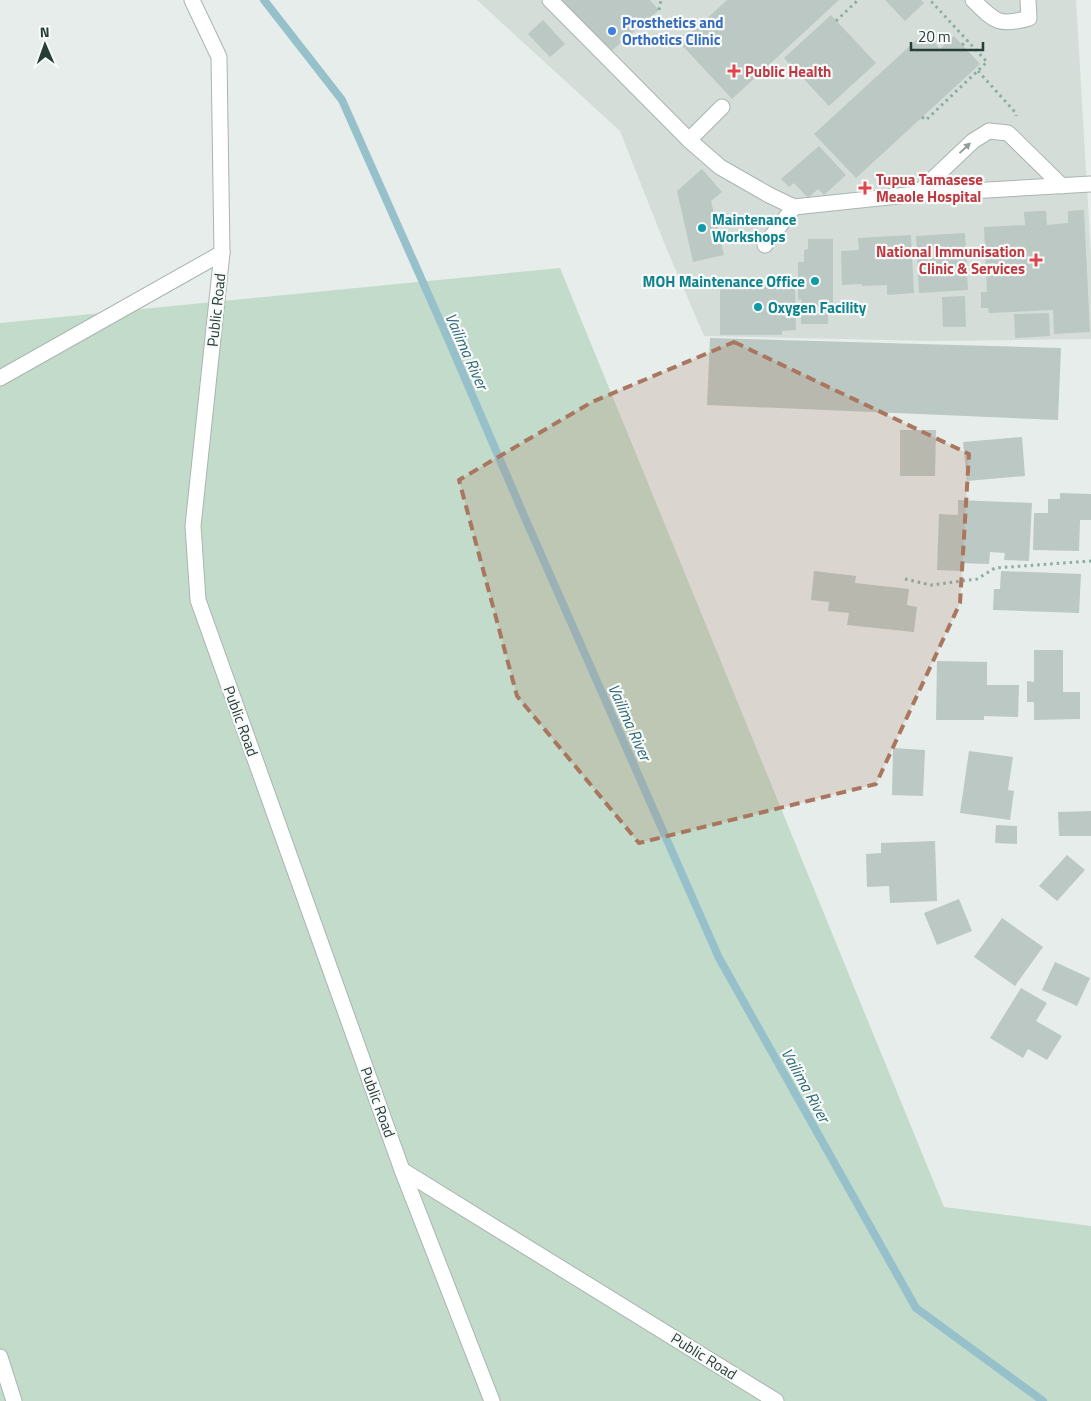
<svg xmlns="http://www.w3.org/2000/svg" width="1091" height="1401" font-family="'Titillium Web',sans-serif">
	<rect width="100%" height="100%" fill="#e6edea"/>
	<path fill="#d5ddd9" d="M477,0H1076L1091,256V339L933,341L704,336L665,245L620,131Z"/>
	<path fill="#c2dbca" d="M560,268L944,1207L1091,1226V1401H0V323Z"/>
	<g fill="none" stroke-linecap="round" stroke-linejoin="round">
		<path stroke="#96c1cb" stroke-width="8" d="M264,0L342,100L445,332L525,518L719,958L916,1308L1043,1401"/>
	</g>
	<g fill="#bcc8c3">
		<path d="M562,0H650L659,10L609,53Z"/>
		<path d="M727,0H839L732,99L680,43Z"/>
		<path d="M885,0H921L924,3L905,21Z"/>
		<path d="M831,15L876,63L829,106L784,58Z"/>
		<path d="M543,20L565,44L550,57L528,34Z"/>
		<path d="M925,32L940,49L954,36L980,64L856,178L814,134Z"/>
		<path d="M819,146L846,175L824,195L818,189L808,198L794,183L789,187L781,179Z"/>
		<path d="M702,169L722,192L711,201L724,255L693,262L677,191Z"/>
		<path d="M1084,210L1090,332L1054,334L1053,310L989,313L988,308H981V292H987L984,227L1025,225L1024,212L1038,211H1046L1047,225L1068,223V211Z"/>
		<path d="M965,233L968,290L919,293L916,236Z"/>
		<path d="M911,235L914,293L887,295V285L862,286V284L842,285L841,251L859,250L858,238Z"/>
		<path d="M808,239H833V313H828V324H801V299L798,300V262H804V250L808,249Z"/>
		<path d="M795,282L796,330L782,331V335H720V283Z"/>
		<path d="M965,296L966,327H943L942,297Z"/>
		<path d="M1049,313L1050,336L1015,338L1014,314Z"/>
		<path d="M710,338L1061,348L1058,420L707,405Z"/>
		<path d="M900,430H936L935,476H900Z"/>
		<path d="M1022,437L1025,476L967,481L963,442Z"/>
		<path d="M1060,493L1091,494V520H1080L1079,551L1033,550L1034,513H1048V499H1060Z"/>
		<path d="M958,500L1032,503L1029,561L1004,560L1005,553L990,552L989,564L961,563V571L937,570L939,514L958,515Z"/>
		<path d="M814,571L856,576L855,583L909,589L907,605L917,607L914,632L847,625L849,613L828,611L829,602L811,600Z"/>
		<path d="M1001,571L1081,574L1079,613L993,610L994,589H1000Z"/>
		<path d="M1034,650H1063V692H1080V719L1034,720V702H1027V681L1034,682Z"/>
		<path d="M937,661L987,662V685H1019L1018,717L984,716V720H936Z"/>
		<path d="M893,748L925,750L923,796L892,795Z"/>
		<path d="M969,751L1013,757L1008,790L1014,791L1010,820L960,813Z"/>
		<path d="M1091,811V836H1059L1058,812Z"/>
		<path d="M996,825L1017,826V844L995,843Z"/>
		<path d="M935,841L937,901L890,903L889,886L867,887L866,854L881,853V843Z"/>
		<path d="M1067,855L1085,870L1057,901L1039,886Z"/>
		<path d="M959,899L972,931L937,945L924,913Z"/>
		<path d="M1002,918L1043,947L1015,986L974,957Z"/>
		<path d="M1055,962L1090,978L1077,1006L1042,990Z"/>
		<path d="M1021,988L1047,1003L1036,1021L1062,1036L1047,1060L1028,1049L1023,1058L990,1038Z"/>
	</g>
	<g fill="none" stroke-linecap="round" stroke-linejoin="round">
		<g stroke="#a9b5b1" stroke-width="17">
			<g id="minor">
				<path d="M192,0L219,57L222,253L193,526L198,600L402,1170L492,1401"/>
				<path d="M550,0L689,140L720,167L769,195L794,207L917,194L1091,184"/>
				<path d="M973,0C994,21 999,27 1029,18L1028,0"/>
				<path d="M689,140L722,107"/>
				<path d="M917,194L973,141L989,131L1008,133L1062,186"/>
				<path d="M765,245L794,207"/>
				<path d="M0,378L222,253"/>
				<path d="M402,1170L776,1401"/>
				<path d="M0,1357L14,1401"/>
			</g>
		</g>
		<g stroke="#8bada3" stroke-width="3" stroke-dasharray="2.5 4" stroke-linecap="butt">
			<path d="M659,10L661,0"/>
			<path d="M836,21L858,0"/>
			<path d="M962,45L968,40"/>
			<path d="M978,71L1015,112L1016,116"/>
			<path d="M922,117L926,120L987,62L930,0"/>
			<path d="M905,579L931,585L977,579L995,568L1091,561"/>
		</g>
		<use href="#minor" stroke="#fff" stroke-width="15"/>
	</g>
	<defs><path id="oneway-solid" d="M-6-.8H1V-3.2L6.5 0L1 3.2V.8H-6Z" transform="scale(1.25)"/></defs>
	<use fill="#939e9c" href="#oneway-solid" transform="translate(965 148) rotate(-43)"/>
	<path fill="#a9775f" fill-opacity="0.2" stroke="#a9775f" stroke-width="4" stroke-dasharray="10 6" stroke-linejoin="round" d="M734,342L969,454L960,603L876,784L639,843L517,696L459,480L592,402Z"/>
	<circle fill="#3f7fe0" stroke="#f7faf8" stroke-width="2" cx="612" cy="31" r="5"/>
	<g fill="#e0444e" stroke="#f7faf8" stroke-width="2">
		<path d="M731.5 63.5h5v5h5v5h-5v5h-5v-5h-5v-5h5z"/>
		<path d="M862.5 180.5h5v5h5v5h-5v5h-5v-5h-5v-5h5z"/>
		<path d="M1033.5 252.5h5v5h5v5h-5v5h-5v-5h-5v-5h5z"/>
	</g>
	<g fill="#0f9aa8" stroke="#f7faf8" stroke-width="2">
		<circle cx="702" cy="228" r="5"/>
		<circle cx="815" cy="281" r="5"/>
		<circle cx="758" cy="307" r="5"/>
	</g>
	<g text-anchor="middle" dominant-baseline="central" stroke-width="4.5" stroke-linejoin="round" paint-order="stroke">
		<g font-size="15" font-weight="bold" fill="#366cbe" stroke="#f7faf8" text-anchor="start">
			<text x="622" y="22">Prosthetics and<tspan x="622" dy="17">Orthotics Clinic</tspan></text>
		</g>
		<g font-size="15" font-weight="bold" fill="#be3a42" stroke="#f7faf8" text-anchor="start">
			<text x="745" y="71">Public Health</text>
			<text x="876" y="179">Tupua Tamasese<tspan x="876" dy="17">Meaole Hospital</tspan></text>
			<text x="1025" y="251" text-anchor="end">National Immunisation<tspan x="1025" dy="17">Clinic &amp; Services</tspan></text>
		</g>
		<g font-size="15" font-weight="bold" fill="#0d838f" stroke="#f7faf8" text-anchor="start">
			<text x="712" y="219">Maintenance<tspan x="712" dy="17">Workshops</tspan></text>
			<text x="805" y="281" text-anchor="end">MOH Maintenance Office</text>
			<text x="768" y="307">Oxygen Facility</text>
		</g>
		<g font-size="15" fill="#273d38" stroke="#f7faf8">
			<text transform="translate(216 310) rotate(-84)">Public Road</text>
			<text transform="translate(241 721) rotate(70)">Public Road</text>
			<text transform="translate(378 1102) rotate(70)">Public Road</text>
			<text transform="translate(704 1356) rotate(32)">Public Road</text>
		</g>
		<g font-size="16" font-style="italic" fill="#286473" stroke="#f7faf8">
			<text transform="translate(467 351) rotate(66)">Vailima River</text>
			<text transform="translate(630 722) rotate(66)">Vailima River</text>
			<text transform="translate(806 1085) rotate(61)">Vailima River</text>
		</g>
	</g>
	<g transform="translate(45 45) rotate(358)" stroke="#f7faf8" stroke-width="4" paint-order="stroke">
	<path d="M0-4L9 19L0 12L-9 19Z" fill="#273d38"/>
	<text y="-8" font-size="14" font-weight="bold" text-anchor="middle" fill="#273d38">N</text>
	</g>
	<path d="M911 42v8h72v-8" fill="none" stroke="#273d38" stroke-width="2.5"/>
	<text x="918" y="42" font-size="15" fill="#273d38" stroke="#f7faf8" stroke-width="4" paint-order="stroke">20 m</text>
</svg>
